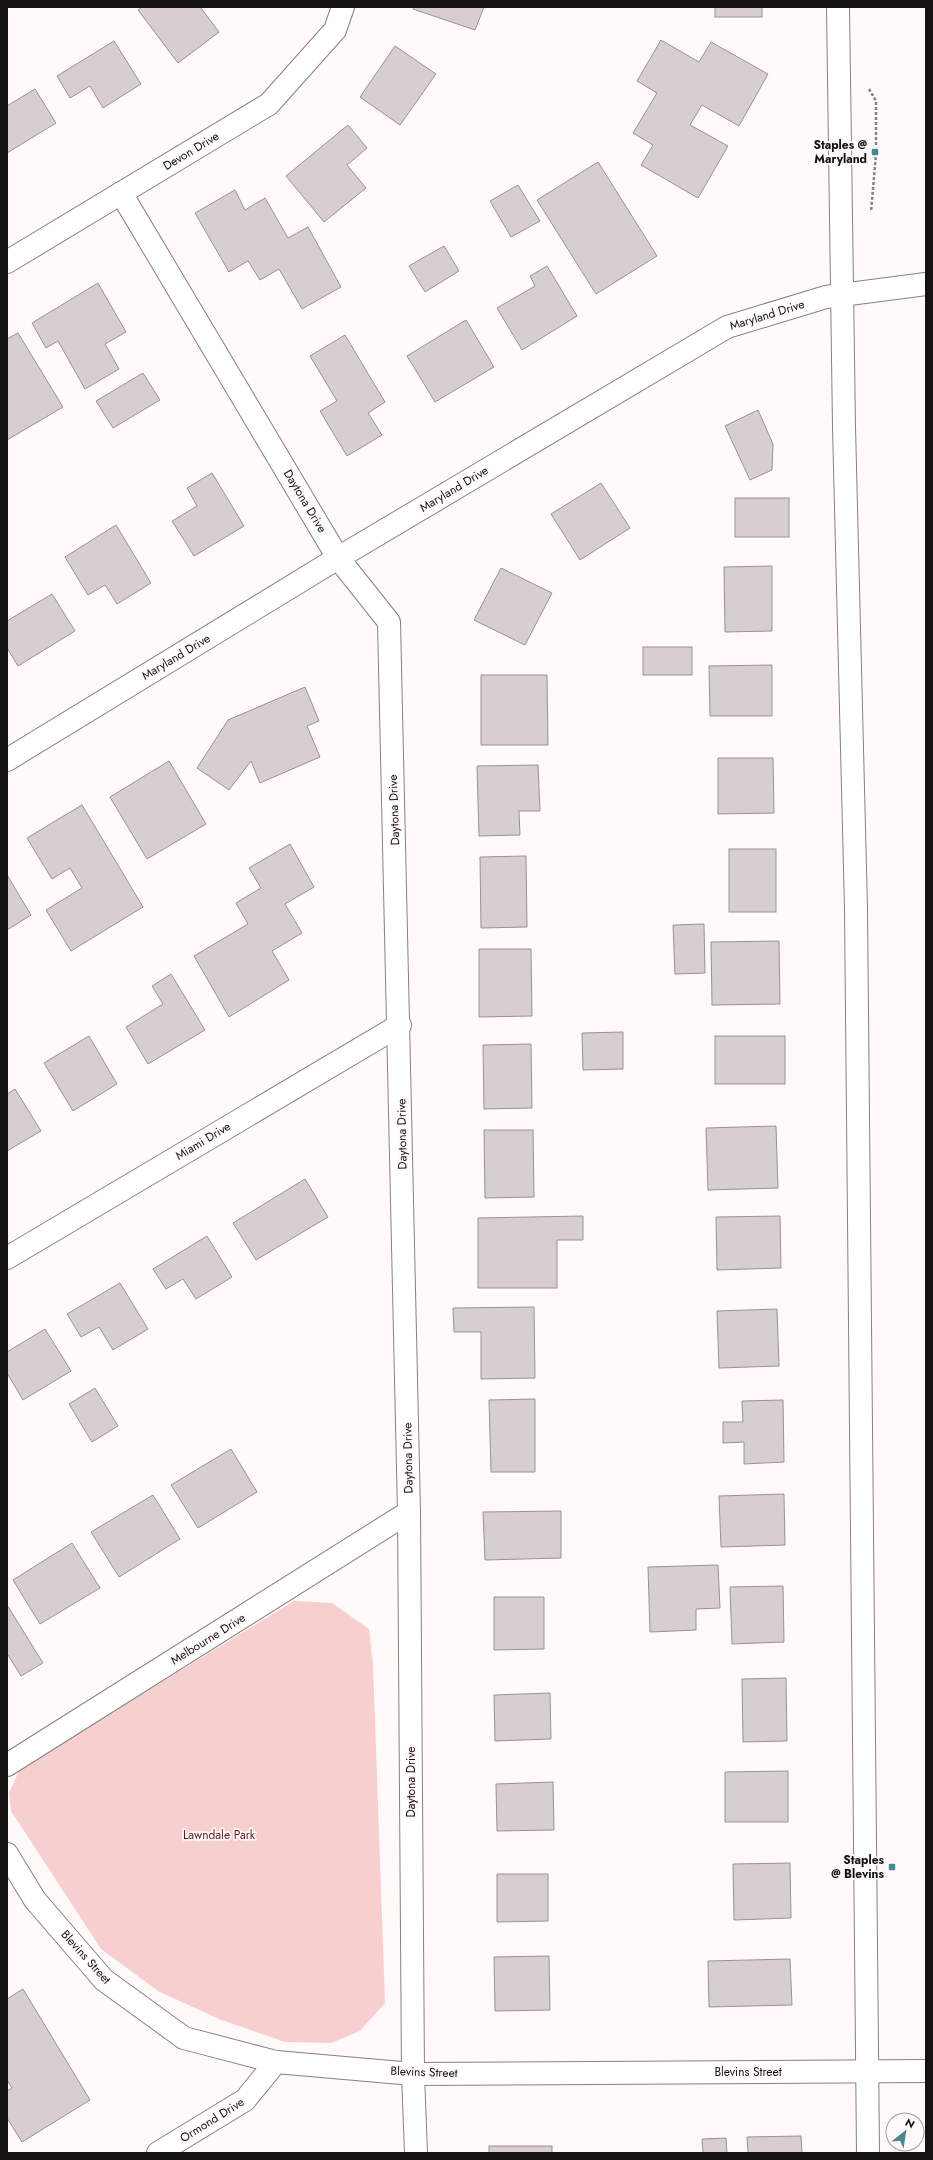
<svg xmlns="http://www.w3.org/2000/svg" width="933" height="2160" font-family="Jost,sans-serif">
	<rect width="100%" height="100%" fill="#fff9f9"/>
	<path fill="#f8cfcf" d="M294,1601L332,1603L369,1629L373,1665L385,2003L360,2031L331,2043L285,2042L219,2019L158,1991L101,1949L11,1811L9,1793L20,1769Z"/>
	<g fill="#d7cece" stroke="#9a9292">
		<path d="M142,7H200L219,32L178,63L138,10Z"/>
		<path d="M414,7H484L475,30L413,9Z"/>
		<rect x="715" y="7" width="47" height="10"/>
		<path d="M661,40L699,62L711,42L768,74L739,126L702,105L690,125L728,146L698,198L641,165L653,145L633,133L657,93L637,81Z"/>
		<path d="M114,41L141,84L103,108L90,86L70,98L57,76Z"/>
		<path d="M395,46L436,74L400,125L360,97Z"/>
		<path d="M35,89L56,123L7,153V106Z"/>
		<path d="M348,125L367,148L347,165L366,188L324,222L286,176Z"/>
		<path d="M598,162L657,256L596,294L537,200Z"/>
		<path d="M518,185L540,221L511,237L490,201Z"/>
		<path d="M235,190L245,210L265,198L288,238L308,227L341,287L302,309L279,269L260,280L248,261L229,272L195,213Z"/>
		<path d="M444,246L459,271L425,292L409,266Z"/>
		<path d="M547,266L577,316L522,350L497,308L535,286L530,276Z"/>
		<path d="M98,283L126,332L105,344L119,369L85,389L58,341L46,348L32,323Z"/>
		<path d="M466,320L494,367L435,402L407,356Z"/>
		<path d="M18,333L63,407L7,440V339Z"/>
		<path d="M345,335L385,402L368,413L382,435L347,456L320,411L337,401L310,356Z"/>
		<path d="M143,373L160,400L113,428L96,401Z"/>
		<path d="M758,410L773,444L772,470L750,480L725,426Z"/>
		<path d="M212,473L244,526L194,556L172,521L197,506L187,488Z"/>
		<path d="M601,483L630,528L580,560L551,514Z"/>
		<rect x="735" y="498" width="54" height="39"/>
		<path d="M116,525L151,583L117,604L105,585L88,595L65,557Z"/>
		<path d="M772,566V631L725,632L724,567Z"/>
		<path d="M501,568L552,593L525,645L474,620Z"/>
		<path d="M52,594L75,631L18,666L7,648V621Z"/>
		<rect x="643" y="647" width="49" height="28"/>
		<path d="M772,665V716H710L709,666Z"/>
		<path d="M481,675H547L548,745H481Z"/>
		<path d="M305,687L319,721L307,726L320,757L260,783L251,761L229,790L197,768L228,720Z"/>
		<path d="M718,758H773L774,813L718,814Z"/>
		<path d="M169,761L206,824L147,859L110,797Z"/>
		<path d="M538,765L540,811H519L520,835L479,836L477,766Z"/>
		<path d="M82,805L143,907L71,951L46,910L82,888L70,868L52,879L27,838Z"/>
		<path d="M290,844L314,887L285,904L302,933L272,951L289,980L229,1017L194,956L248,924L236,903L261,888L249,868Z"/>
		<rect x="729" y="849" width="47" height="63"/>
		<path d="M526,856L527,927L481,928L480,857Z"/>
		<path d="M7,875L31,915L7,930Z"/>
		<path d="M704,924L705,973L675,974L673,925Z"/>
		<path d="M779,941L780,1004L712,1005L711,942Z"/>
		<path d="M479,949H531L532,1016L479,1017Z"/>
		<path d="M171,974L205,1030L148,1064L126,1027L163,1004L152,986Z"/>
		<path d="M623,1032V1069L583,1070L582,1033Z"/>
		<path d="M89,1036L117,1084L73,1111L44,1063Z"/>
		<rect x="715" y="1036" width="70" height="48"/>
		<path d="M531,1044L532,1108L484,1109L483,1045Z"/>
		<path d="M15,1089L41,1131L7,1151V1094Z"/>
		<path d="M776,1126L778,1188L708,1190L706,1128Z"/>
		<path d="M484,1130H533L534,1197L485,1198Z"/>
		<path d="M305,1179L328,1217L256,1260L233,1223Z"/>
		<path d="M583,1216V1240H557V1288H478V1218Z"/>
		<path d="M780,1216L781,1268L717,1270L716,1217Z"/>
		<path d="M207,1236L232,1277L196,1299L183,1279L166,1289L153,1269Z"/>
		<path d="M120,1283L148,1329L113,1350L99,1327L81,1337L67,1314Z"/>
		<path d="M534,1307L535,1378L481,1379V1332H454L453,1308Z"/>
		<path d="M777,1309L779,1366L719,1368L717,1311Z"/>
		<path d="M45,1329L71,1371L23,1400L7,1373V1352Z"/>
		<path d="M95,1388L118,1426L92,1442L69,1404Z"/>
		<path d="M535,1399V1472H491L489,1400Z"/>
		<path d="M783,1400L784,1462L744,1464V1442L723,1443V1422H743L742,1401Z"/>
		<path d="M231,1449L257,1492L198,1528L171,1485Z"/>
		<path d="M784,1494L785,1545L721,1547L719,1496Z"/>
		<path d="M153,1495L180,1539L119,1577L91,1532Z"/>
		<path d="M561,1511V1558L485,1560L483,1512Z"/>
		<path d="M72,1543L100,1588L40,1624L13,1580Z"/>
		<path d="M718,1565L720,1608L696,1609V1630L650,1632L648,1567Z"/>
		<path d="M783,1586L784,1642L732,1644L730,1587Z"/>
		<path d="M494,1597H544V1649L494,1650Z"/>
		<path d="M7,1605L43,1663L21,1676L8,1655L7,1656Z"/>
		<path d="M786,1678L787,1741L743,1742L742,1679Z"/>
		<path d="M550,1693L551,1739L495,1741L494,1695Z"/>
		<path d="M788,1771V1822H725V1772Z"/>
		<path d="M553,1782L554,1830L497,1831L496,1784Z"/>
		<path d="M790,1863L791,1918L734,1920L733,1864Z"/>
		<path d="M497,1874H548V1921L497,1922Z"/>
		<path d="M549,1956L550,2010L495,2011L494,1957Z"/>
		<path d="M790,1959L792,2005L709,2007L708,1961Z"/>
		<path d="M23,1989L90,2100L22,2142L7,2118V2091L12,2088L7,2080V1999Z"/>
		<path d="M801,2136L802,2153H748L747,2137Z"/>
		<path d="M726,2138L727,2153H703L702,2139Z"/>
		<rect x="489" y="2146" width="63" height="7"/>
	</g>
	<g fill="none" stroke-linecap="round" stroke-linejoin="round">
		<g stroke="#888080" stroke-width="24">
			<g id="minor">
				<path d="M838,7L844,427L856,909L868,2153"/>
				<path d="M121,193L338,558L389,622L409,1512L413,2074L416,2153"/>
				<path d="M7,262L269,104L335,30L343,7"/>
				<path d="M7,760L338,558L727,327L826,297L926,284"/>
				<path d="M7,1258L400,1025"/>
				<path d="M7,1765L409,1512"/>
				<path d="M158,2153L245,2100L276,2062"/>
			</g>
		</g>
		<g stroke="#888080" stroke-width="24">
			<path id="tertiary" d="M7,1854L35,1900L104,1980L184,2038L276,2062L413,2074L926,2071"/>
		</g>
		<path stroke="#858080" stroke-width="2.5" stroke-dasharray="3 2" stroke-linecap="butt" d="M869,89L876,101V154L871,212"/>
		<use href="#minor" stroke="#fff" stroke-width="22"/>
		<use href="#tertiary" stroke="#fff" stroke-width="22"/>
	</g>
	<g fill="#428a8c" stroke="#fff9f9" stroke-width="1.5">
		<rect x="871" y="148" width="8" height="8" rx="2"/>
		<rect x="888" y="1863" width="8" height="8" rx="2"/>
	</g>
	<g text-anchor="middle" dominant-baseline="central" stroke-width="3.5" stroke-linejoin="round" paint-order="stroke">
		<g font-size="12" font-weight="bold" fill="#141111" stroke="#fff9f9" text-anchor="end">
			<text x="867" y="145">Staples @<tspan x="867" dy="14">Maryland</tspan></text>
			<text x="884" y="1860">Staples<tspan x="884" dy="14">@ Blevins</tspan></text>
		</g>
		<g font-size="12" fill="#141111" stroke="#fff9f9">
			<text transform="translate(191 151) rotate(-31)">Devon Drive</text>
			<text transform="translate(767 315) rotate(-17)">Maryland Drive</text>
			<text transform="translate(454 489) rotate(-31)">Maryland Drive</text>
			<text transform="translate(305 501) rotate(59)">Daytona Drive</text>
			<text transform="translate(176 657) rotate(-31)">Maryland Drive</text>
			<text transform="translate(394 810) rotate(-92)">Daytona Drive</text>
			<text transform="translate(402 1134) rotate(-91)">Daytona Drive</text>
			<text transform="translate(203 1141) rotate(-31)">Miami Drive</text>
			<text transform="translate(408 1458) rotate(-91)">Daytona Drive</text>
			<text transform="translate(208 1639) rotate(-32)">Melbourne Drive</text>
			<text transform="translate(411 1782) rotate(-90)">Daytona Drive</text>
			<text transform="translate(86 1957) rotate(48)">Blevins Street</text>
			<text transform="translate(424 2072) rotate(2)">Blevins Street</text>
			<text x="748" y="2072">Blevins Street</text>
			<text transform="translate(212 2120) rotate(-32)">Ormond Drive</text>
		</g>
		<g font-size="12" fill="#651822" stroke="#fff9f9">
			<text x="219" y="1835">Lawndale Park</text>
		</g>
	</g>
	<rect width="933" height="2160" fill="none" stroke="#141111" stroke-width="16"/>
	<g transform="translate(905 2132) rotate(30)"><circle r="19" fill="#fff9f9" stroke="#a19c9c"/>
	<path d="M0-3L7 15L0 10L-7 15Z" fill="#428a8c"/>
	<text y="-6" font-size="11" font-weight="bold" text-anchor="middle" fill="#141111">N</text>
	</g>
</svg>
